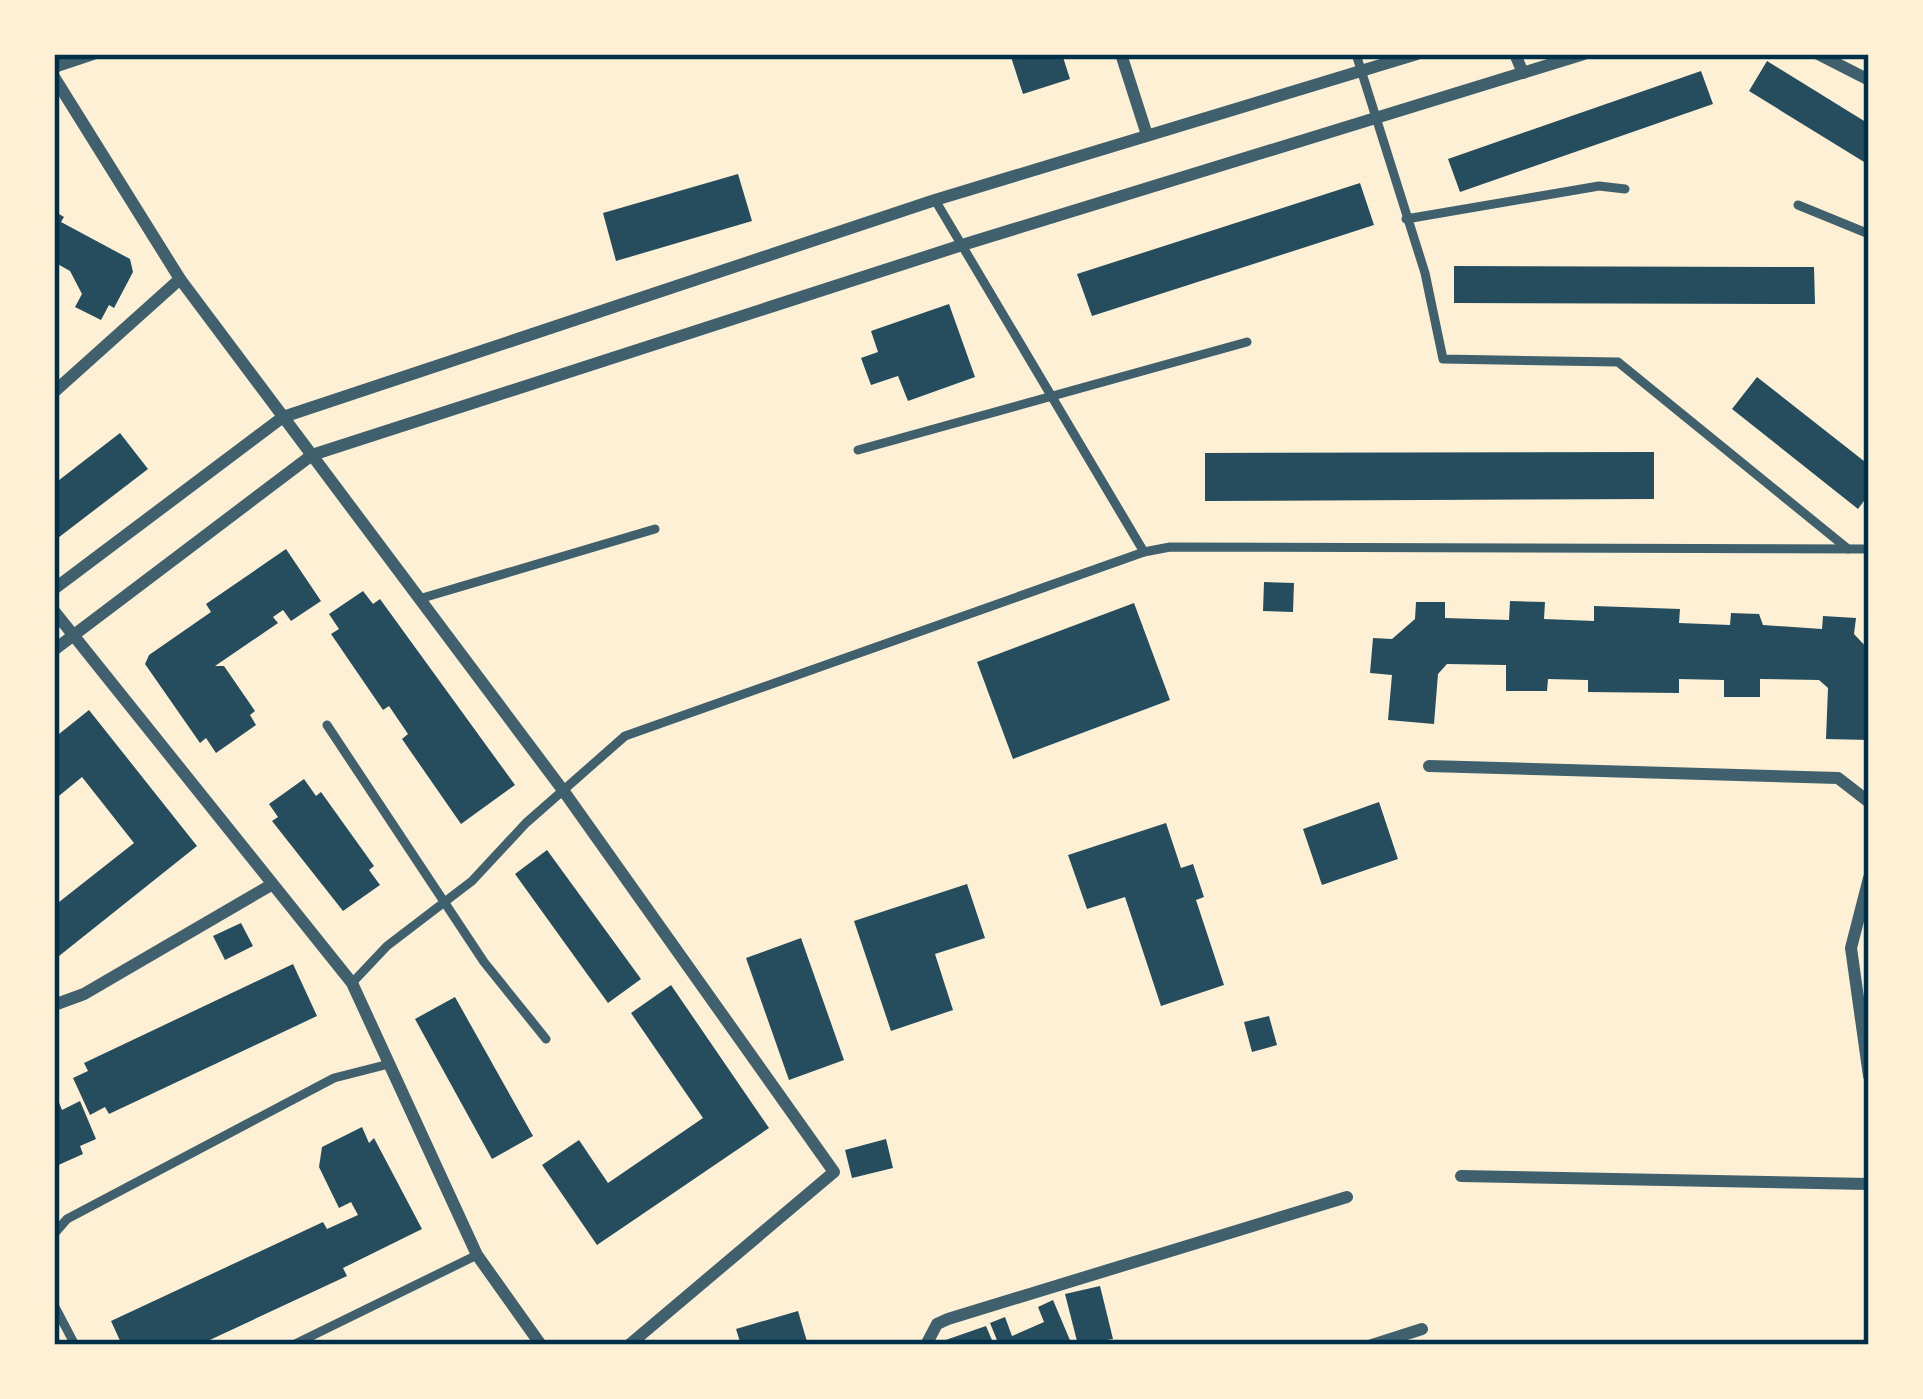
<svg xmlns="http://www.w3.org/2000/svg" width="1923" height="1399" font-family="Lato,sans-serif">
	<rect width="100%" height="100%" fill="#fdf0d5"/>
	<g fill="#264d5e">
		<path d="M1010,54H1062L1070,79L1023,94Z"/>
		<path d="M1767,61L1869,124V165L1749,91Z"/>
		<path d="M1701,71L1713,104L1460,192L1448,159Z"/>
		<path d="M738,174L752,221L616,261L603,213Z"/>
		<path d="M1360,183L1374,225L1092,316L1077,274Z"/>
		<path d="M54,211L64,217L61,222L130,259L133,272L114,308L109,305L101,320L75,307L82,294L70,271L54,262Z"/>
		<path d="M1454,266L1814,267L1815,304L1454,303Z"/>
		<path d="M949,304L975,377L908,401L898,376L871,385L861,358L878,352L871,331Z"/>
		<path d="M1757,377L1869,465V494L1858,509L1732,409Z"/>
		<path d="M120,433L148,469L54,541V484Z"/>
		<path d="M1654,452V499L1205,501V453Z"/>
		<path d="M286,549L321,601L291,621L283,610L273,617L278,623L215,666H224L255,711L250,715L256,725L216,753L206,738L200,743L145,664L149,655L211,612L206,604Z"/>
		<path d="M1264,582L1294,583L1293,612L1263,611Z"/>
		<path d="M363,591L373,604L380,599L515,785L461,824L402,739L408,734L389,706L383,710L331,634L339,629L329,614Z"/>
		<path d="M1510,601L1545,602L1544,619L1594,621V606L1680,609L1679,623L1730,625L1731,613L1759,614L1763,625L1822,629L1823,616L1856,618L1854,634L1869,650V740L1826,739L1828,688L1819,680L1760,679V697H1724V680L1679,679V693L1588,692V680L1548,679L1547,691H1506V665L1447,664L1438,674L1434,724L1388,720L1392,675L1370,673L1373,638L1392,639L1415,619L1416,602H1445V618L1509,620Z"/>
		<path d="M1134,603L1170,700L1013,759L977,662Z"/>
		<path d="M89,710L197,846L54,960V906L134,843L82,777L54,800V738Z"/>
		<path d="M304,779L316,796L321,792L374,866L369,870L380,885L343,911L272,821L278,817L269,804Z"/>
		<path d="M1379,802L1398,859L1322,885L1303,829Z"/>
		<path d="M1166,823L1181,868L1193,864L1204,897L1196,900L1224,985L1161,1006L1125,897L1087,909L1068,855Z"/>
		<path d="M547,850L641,979L608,1003L515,874Z"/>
		<path d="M967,884L985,938L935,954L953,1010L891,1031L854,921Z"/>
		<path d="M241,923L253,946L225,960L213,936Z"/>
		<path d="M801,938L844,1060L789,1080L746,958Z"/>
		<path d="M293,964L317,1016L109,1114L105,1107L90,1115L73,1078L88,1071L84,1063Z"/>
		<path d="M671,985L769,1128L597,1245L542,1165L579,1140L608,1183L703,1118L631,1013Z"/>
		<path d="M455,997L533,1136L492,1159L415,1019Z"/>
		<path d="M1269,1016L1277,1045L1252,1052L1244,1022Z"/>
		<path d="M58,1100L62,1110L80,1101L96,1139L80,1146L83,1154L54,1167Z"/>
		<path d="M362,1127L369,1143L374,1138L422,1229L343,1268L347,1276L199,1345H122L111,1321L323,1222L327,1229L358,1215L351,1202L339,1208L319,1167L322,1147Z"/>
		<path d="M886,1139L893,1168L852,1178L845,1150Z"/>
		<path d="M1100,1286L1113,1339L1078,1345L1065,1294Z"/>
		<path d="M1053,1300L1072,1345H999L990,1323L1005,1317L1012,1336L1044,1322L1038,1307Z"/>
		<path d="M798,1311L808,1345H741L736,1329Z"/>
		<path d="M986,1326L994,1345H934V1344Z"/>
	</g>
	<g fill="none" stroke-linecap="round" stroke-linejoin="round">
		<g stroke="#3f606c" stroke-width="9">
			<path d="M1356,54L1425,273L1443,359L1618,362L1848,549"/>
			<path d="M935,200L1144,552"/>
			<path d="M1798,205L1869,234"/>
			<path d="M1406,219L1599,186L1625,189"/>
			<path d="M858,450L1247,342"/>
			<path d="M419,599L655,529"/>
			<path d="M327,725L484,962L546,1039"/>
			<path d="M352,983L387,946L472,881L526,823L625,736L1144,552L1170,547L1869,549"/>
			<path d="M54,1234L67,1219L334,1078L389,1064"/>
			<path d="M54,1305L75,1345"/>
			<path d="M293,1345L477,1255"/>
		</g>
		<g stroke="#3f606c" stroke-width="12">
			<path d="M1121,54L1147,135"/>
			<path d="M1515,54L1523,73"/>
			<path d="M1818,54L1869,80"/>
			<path d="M54,67L93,54"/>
			<path d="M54,77L180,279L565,793L834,1172L629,1345"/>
			<path d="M54,392L180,279"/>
			<path d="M54,589L283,417L935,200L1417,54"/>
			<path d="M54,611L352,983L477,1255L541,1345"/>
			<path d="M54,650L312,455L959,246L1584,54"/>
			<path d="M1429,766L1838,778L1869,802"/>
			<path d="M1869,878L1851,948L1869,1076"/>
			<path d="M54,1005L84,994L271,885"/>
			<path d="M1461,1176L1869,1184"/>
			<path d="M926,1345L937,1324L948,1319L1347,1197"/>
			<path d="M1372,1345L1422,1329"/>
		</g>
	</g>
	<rect width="1923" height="1399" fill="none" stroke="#fdf0d5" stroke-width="114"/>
	<rect x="57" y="57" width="1809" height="1285" fill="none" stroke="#003049" stroke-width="4.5"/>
</svg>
